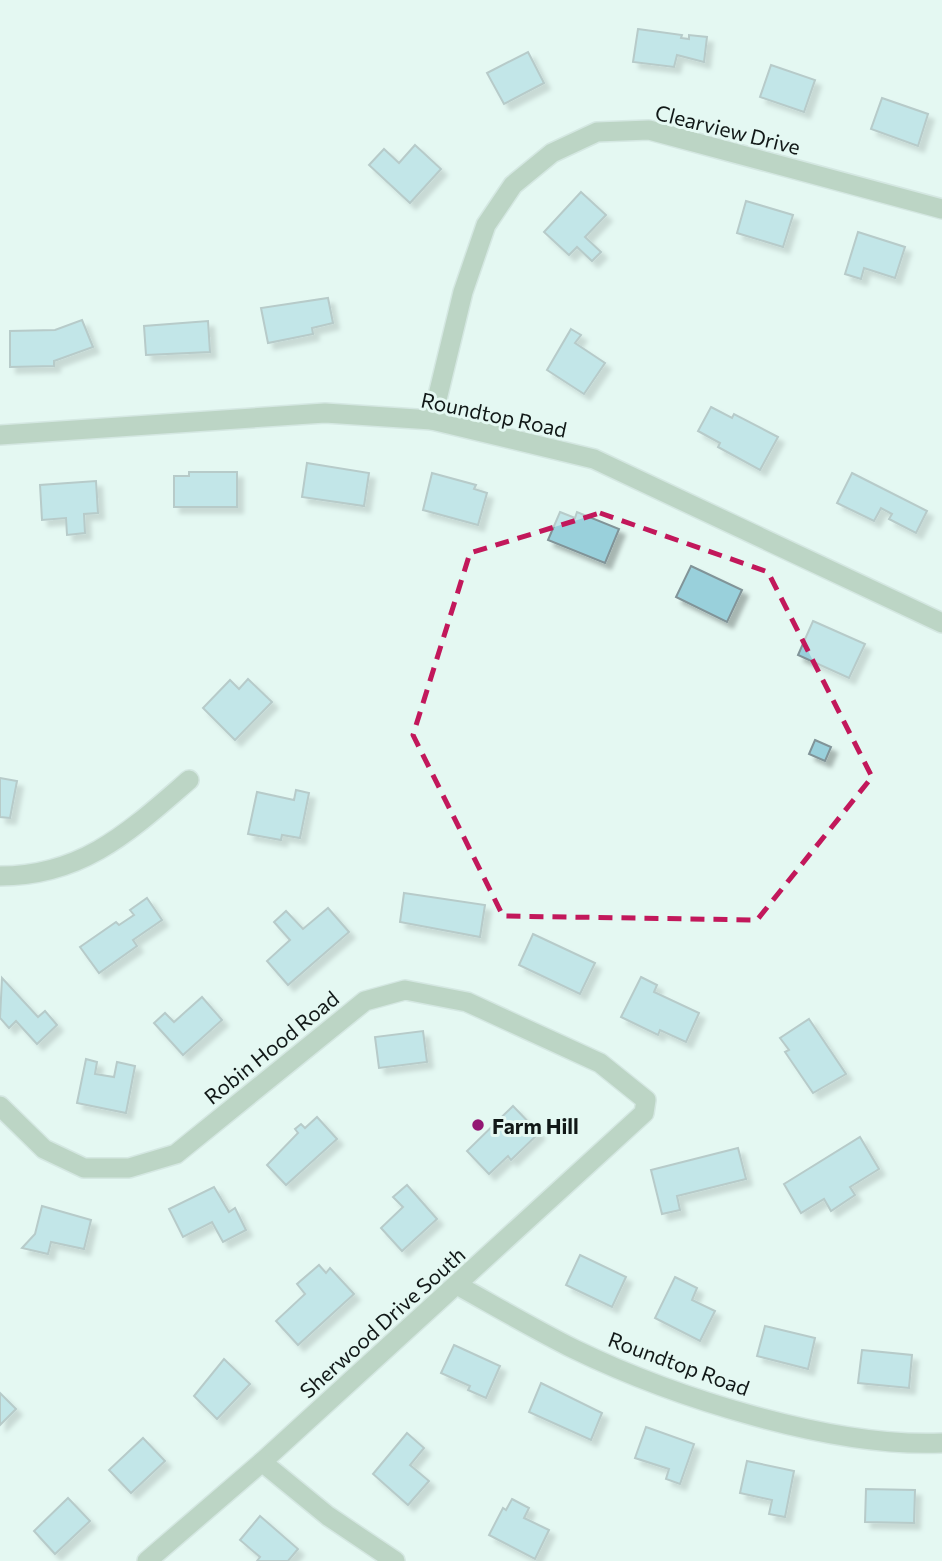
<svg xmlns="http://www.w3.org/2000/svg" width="942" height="1561" font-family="Commissioner,sans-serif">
	<defs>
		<filter id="shadow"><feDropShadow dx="6" dy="6" stdDeviation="2" flood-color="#0004"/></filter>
	</defs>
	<rect width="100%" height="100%" fill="#e4f8f2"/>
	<g fill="#99d0db" stroke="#819498" stroke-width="2" filter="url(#shadow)">
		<path d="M638,29L682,35L681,38L689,39V35L707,37L704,62L677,55L674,67L633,62Z"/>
		<path d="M528,52L544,83L504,104L487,73Z"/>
		<path d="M771,65L815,80L804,112L760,97Z"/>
		<path d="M882,98L928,114L918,146L871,129Z"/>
		<path d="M415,145L441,169L410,203L369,165L384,149L399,163Z"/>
		<path d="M581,192L606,215L585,237L601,252L592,261L577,247L569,255L544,232Z"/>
		<path d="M746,201L793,215L783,247L737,233Z"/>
		<path d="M858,232L905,247L895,278L864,268L861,279L845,274Z"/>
		<path d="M328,298L333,323L312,328L313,334L268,343L261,308Z"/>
		<path d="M82,320L93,347L54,361V366L10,367V331L55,330Z"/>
		<path d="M208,321L210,352L146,355L144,326Z"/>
		<path d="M571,329L581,335L575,343L605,363L584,394L547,370Z"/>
		<path d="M711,407L732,418L734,414L778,437L760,470L718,447L720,443L698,431Z"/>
		<path d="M307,463L369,473L364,506L302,497Z"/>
		<path d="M189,472H237V507H174V476H189Z"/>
		<path d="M432,473L476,485L474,489L487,493L478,525L423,510Z"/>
		<path d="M852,473L927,511L916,533L889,519L892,514L881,508L874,521L837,503Z"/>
		<path d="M96,481L98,513L84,514L85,533L67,535L66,518L42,520L40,485Z"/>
		<path d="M560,512L575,518L577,512L619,529L605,563L548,540Z"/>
		<path d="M691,566L742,590L727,622L676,597Z"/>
		<path d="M813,621L865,644L849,678L798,655Z"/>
		<path d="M248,679L272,702L235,740L203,708L230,680L239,689Z"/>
		<path d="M815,740L831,747L825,761L809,754Z"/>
		<path d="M0,778L17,781L10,818L0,817Z"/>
		<path d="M296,790L309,793L300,838L282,835L281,840L248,834L257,792L294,800Z"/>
		<path d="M404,893L485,905L480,937L400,922Z"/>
		<path d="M147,898L162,920L133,940L137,946L99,973L80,947L116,922L119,925L134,915L130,910Z"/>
		<path d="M328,908L349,932L288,985L267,961L290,940L274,922L286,911L303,929Z"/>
		<path d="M533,934L595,963L580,994L519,965Z"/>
		<path d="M641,977L657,985L654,992L699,1013L686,1042L660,1030L658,1035L621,1017Z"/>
		<path d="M2,978L38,1017L45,1011L57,1025L37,1044L16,1021L9,1028L0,1018Z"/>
		<path d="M202,997L222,1020L183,1055L154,1023L165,1013L174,1022Z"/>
		<path d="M809,1019L846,1074L813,1093L785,1052L789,1050L780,1038Z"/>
		<path d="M423,1031L427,1062L379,1068L375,1037Z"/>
		<path d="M86,1059L97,1062L95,1074L114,1077L117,1062L135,1066L126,1113L77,1103Z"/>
		<path d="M513,1106L539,1133L511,1160L508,1156L489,1174L467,1151Z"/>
		<path d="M317,1117L337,1139L286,1185L267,1165L298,1133L295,1129L301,1124L305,1128Z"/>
		<path d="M860,1137L879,1169L850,1187L855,1195L831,1211L824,1199L801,1213L784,1184Z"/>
		<path d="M738,1148L746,1179L677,1196L680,1210L662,1214L651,1170Z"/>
		<path d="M407,1185L437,1219L402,1251L381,1228L403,1207L393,1197Z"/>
		<path d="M214,1187L229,1212L235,1208L246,1230L223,1242L212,1222L183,1237L169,1209Z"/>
		<path d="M42,1206L91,1220L84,1249L51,1242L48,1254L22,1248L35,1234Z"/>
		<path d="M580,1255L626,1277L612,1307L566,1285Z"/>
		<path d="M319,1265L326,1273L330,1268L354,1294L298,1345L276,1321L305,1294L297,1284Z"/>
		<path d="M675,1277L697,1288L692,1300L715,1311L700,1341L655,1318Z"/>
		<path d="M765,1326L815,1338L808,1369L757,1356Z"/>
		<path d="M454,1345L500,1366L486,1398L468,1390L470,1386L441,1373Z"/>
		<path d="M862,1350L912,1355L909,1388L858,1383Z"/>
		<path d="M224,1359L250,1384L217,1419L194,1396Z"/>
		<path d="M541,1383L602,1413L591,1440L529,1412Z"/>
		<path d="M0,1393L16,1409L0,1425Z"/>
		<path d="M646,1427L694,1444L680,1484L666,1479L669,1469L635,1458Z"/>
		<path d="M407,1433L424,1448L410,1465L429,1481L408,1505L373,1474Z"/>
		<path d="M143,1438L165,1461L131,1493L109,1470Z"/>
		<path d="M747,1461L794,1471L785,1517L769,1514L772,1500L740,1493Z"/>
		<path d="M866,1489L915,1490L914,1523L865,1522Z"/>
		<path d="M68,1498L90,1521L55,1554L34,1531Z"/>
		<path d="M512,1499L529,1508L524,1518L549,1530L535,1559L489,1535L503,1508L506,1510Z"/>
		<path d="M260,1516L298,1549L288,1561H257L260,1557L240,1540Z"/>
	</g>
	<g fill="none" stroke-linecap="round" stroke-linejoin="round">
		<g stroke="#c2d4cf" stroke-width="22">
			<g id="minor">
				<path d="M432,420L463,292L486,225L513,185L552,153L597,132L649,130L942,209"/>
				<path d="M0,435L325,413L432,420L594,459L942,623"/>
				<path d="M0,876C83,876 130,831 189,780"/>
				<path d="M0,1106L44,1149L84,1168H129L176,1154L365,1001L405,990L467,1002L600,1063L646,1100L644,1113L262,1462L147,1561"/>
				<path d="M457,1285C495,1306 534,1329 574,1349C673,1397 832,1448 942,1443"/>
				<path d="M262,1462L328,1516L395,1561"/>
			</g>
		</g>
		<use href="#minor" stroke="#8dab8e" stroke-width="19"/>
	</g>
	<path d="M0 0H942V1561H0ZM600,513L768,572L872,777L757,920L503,916L413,735L470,553Z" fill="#e4f8f2" fill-opacity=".55" fill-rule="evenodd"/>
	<path fill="none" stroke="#c2185b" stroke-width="5" stroke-dasharray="14 9" stroke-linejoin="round" d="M600,513L768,572L872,777L757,920L503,916L413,735L470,553Z"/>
	<circle fill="#931773" stroke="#e4f8f2" stroke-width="2.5" cx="478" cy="1125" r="7"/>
	<g text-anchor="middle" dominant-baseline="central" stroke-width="6" stroke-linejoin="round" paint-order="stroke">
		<g font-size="21" fill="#111817" stroke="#e4f8f2">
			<text transform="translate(728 129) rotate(14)">Clearview Drive</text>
			<text transform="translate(494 414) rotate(12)">Roundtop Road</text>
			<text transform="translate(271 1047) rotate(-39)">Robin Hood Road</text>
			<text transform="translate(382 1322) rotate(-42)">Sherwood Drive South</text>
			<text transform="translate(679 1363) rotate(20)">Roundtop Road</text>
		</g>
		<g font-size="21" font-weight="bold" fill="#111817" stroke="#e4f8f2" text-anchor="start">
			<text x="492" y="1125">Farm Hill</text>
		</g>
	</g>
</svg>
